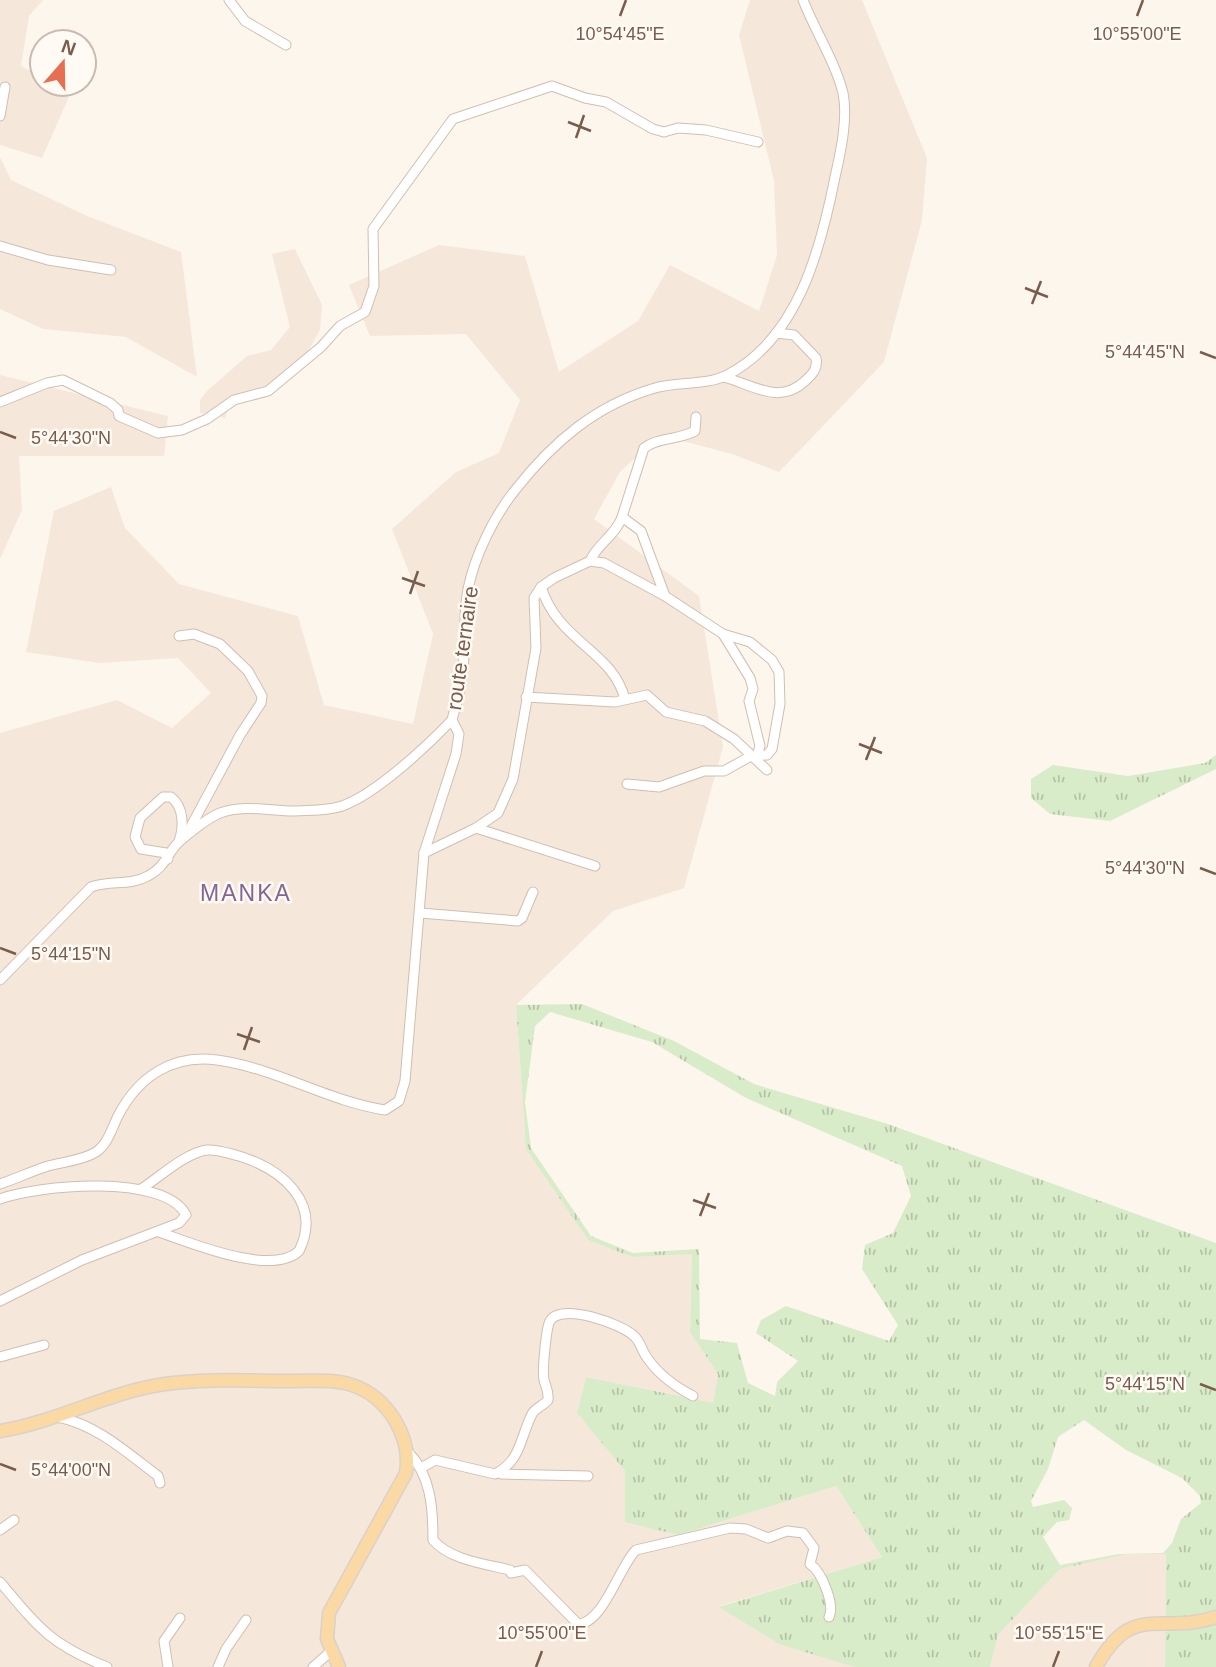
<svg xmlns="http://www.w3.org/2000/svg" width="1216" height="1667" font-family="Arial,sans-serif">
	<defs>
		<pattern id="grass-tufts" width="24" height="20" patternUnits="userSpaceOnUse" patternTransform="scale(1.75)"><rect width="24" height="20" fill="#d8ecc9"/><path d="M3 7l-1-3M5 7V3M7 7l1-3M15 17l-1-3M17 17v-4M19 17l1-3" fill="none" stroke="#b4c2a5"/></pattern>
	</defs>
	<rect width="100%" height="100%" fill="#fdf6ec"/>
	<g fill="#f5e8da">
		<path d="M0,0H43L29,16L21,66L42,77V84H56L71,92L42,158L0,145Z"/>
		<path d="M750,0H862L927,158L922,220L884,362L779,472L732,454L660,435L620,472L594,519L699,596L723,747L684,888L613,911L516,1005L526,1148L588,1240L632,1257L692,1253L690,1331L718,1374L713,1404L586,1377L577,1413L625,1471V1521L678,1535L836,1486L882,1557L720,1606L854,1667H0V733L117,700L172,728L211,693L178,658L99,663L26,652L54,511L111,487L125,528L179,584L298,616L324,705L413,724L433,634L392,529L456,472L499,453L520,400L466,334L370,336L349,285L439,245L525,256L559,372L638,321L670,265L759,311L777,255L774,181L739,35Z"/>
		<path d="M0,157L11,180L87,216L181,252L197,377L126,337L43,329L0,309Z"/>
		<path d="M295,249L322,305L320,330L304,359L277,381L233,398L225,418L200,413V400L208,390L247,356L271,350L290,327L272,254Z"/>
		<path d="M0,375L168,416L164,456H19L22,510L0,559Z"/>
		<path d="M1127,1554H1166L1165,1667H990L998,1635L1060,1569Z"/>
	</g>
	<g fill="url(#grass-tufts)" fill-rule="evenodd">
		<path d="M1216,755V769L1110,821L1050,814L1031,798V779L1053,765L1128,776L1205,763Z"/>
		<path d="M582,1004L674,1041L754,1084L888,1124L1216,1243V1667H1165L1166,1554H1127L1060,1569L998,1635L990,1667H854L779,1644L719,1607L882,1557L836,1486L678,1535L625,1522V1471L577,1413L586,1377L713,1403L718,1374L690,1332L692,1254L632,1257L588,1240L526,1149L516,1005ZM550,1012L652,1042L746,1098L902,1166L911,1196L893,1233L865,1245L862,1269L898,1325L889,1341L786,1306L761,1320L756,1333L798,1361L777,1382L775,1396L748,1383L737,1343L700,1339L699,1249L633,1253L591,1236L531,1148L525,1102L535,1026ZM1084,1420L1126,1450L1182,1478L1200,1496L1201,1503L1181,1519L1172,1543L1163,1553L1119,1554L1060,1565L1043,1537L1057,1522L1069,1520L1072,1508L1064,1500L1033,1507L1031,1501L1048,1469L1058,1437Z"/>
	</g>
	<g fill="none" stroke-linecap="round" stroke-linejoin="round">
		<g stroke="#d1beb0" stroke-width="11">
			<g id="minor">
				<path d="M229,0L245,21L286,45"/>
				<path d="M0,116L5,87"/>
				<path d="M0,246L48,260L111,270"/>
				<path d="M723,377C752,384 779,406 805,381C813,374 818,368 816,358L794,335L776,333"/>
				<path d="M0,402L47,383L63,380L110,403L118,410L119,416L158,433L182,430L207,419L234,400L268,391L321,347L340,326L365,312L374,286L373,229L453,119L552,86L585,98L606,102L653,129L664,132L678,128L706,130L758,142"/>
				<path d="M590,561C598,543 616,535 622,517"/>
				<path d="M541,587C559,643 612,650 625,699"/>
				<path d="M665,596L641,531L622,517L644,448C658,437 679,440 695,431L696,417"/>
				<path d="M723,634L750,678L753,689L749,701L760,746L757,755"/>
				<path d="M179,636L194,634L220,644L248,671L262,696L261,703L240,735L189,830"/>
				<path d="M526,697L615,702L647,695L666,712L705,721L734,739L767,770"/>
				<path d="M476,828L595,866"/>
				<path d="M424,853L476,828L498,813L513,779L536,648L534,598L541,587L554,578L590,561L604,563L665,596L723,634L750,642L772,660L779,672L780,704L772,749L767,755L751,756L724,771H704L659,787L627,784"/>
				<path d="M168,859L166,853L141,849L135,837L140,818L163,797H171C184,807 184,827 179,841"/>
				<path d="M420,913L518,921L522,918L533,892"/>
				<path d="M0,980L91,887C110,880 130,886 148,876C166,867 168,851 180,841C190,832 208,818 220,813C243,804 270,811 294,811C310,810 328,811 342,806C376,794 427,746 452,720"/>
				<path d="M0,1184C15,1179 30,1172 45,1167C60,1162 82,1161 96,1152C108,1144 112,1128 118,1116C138,1077 172,1054 217,1060C276,1068 327,1101 385,1110L399,1101L405,1081L424,853L456,754L459,734L452,720C455,708 459,696 461,684C467,653 462,620 468,589C475,555 494,516 516,489C553,442 596,405 655,388C677,381 706,386 727,375C798,339 821,248 835,177C841,151 848,118 843,93C835,61 815,31 803,0"/>
				<path d="M141,1189C160,1177 185,1153 207,1150C217,1149 228,1153 239,1156C281,1169 323,1202 299,1251C272,1277 191,1243 159,1232"/>
				<path d="M0,1199C37,1185 165,1173 186,1215L179,1223L82,1260L0,1301"/>
				<path d="M0,1357L44,1345"/>
				<path d="M58,1417C97,1425 126,1452 158,1476L160,1483"/>
				<path d="M408,1452C431,1475 433,1508 433,1540C450,1560 485,1564 510,1570L511,1573L525,1570L578,1624C603,1624 620,1565 636,1550L730,1528L746,1529L768,1538L787,1531L803,1533L814,1548L810,1564C822,1572 835,1605 829,1617"/>
				<path d="M423,1467L435,1460L495,1474C521,1461 520,1438 532,1414C535,1408 543,1406 548,1400C549,1391 546,1388 544,1380C542,1372 546,1328 550,1321C561,1302 622,1324 634,1336C641,1342 642,1352 648,1359C659,1375 676,1387 693,1396"/>
				<path d="M501,1474L588,1476"/>
				<path d="M0,1530L14,1520"/>
				<path d="M0,1582C39,1628 50,1644 107,1667"/>
				<path d="M168,1667L164,1641L180,1618"/>
				<path d="M218,1667L226,1649L246,1620"/>
				<path d="M313,1667L330,1652"/>
			</g>
		</g>
		<g stroke="#dad1cd" stroke-width="15">
			<g id="major">
				<path d="M0,1431C57,1422 108,1392 165,1384C207,1378 251,1381 293,1381C312,1381 334,1379 352,1385C388,1397 412,1437 406,1473L329,1613L327,1639L339,1667"/>
				<path d="M1096,1667C1133,1600 1160,1636 1216,1617"/>
			</g>
		</g>
		<use href="#minor" stroke="#fff" stroke-width="9"/>
		<use href="#major" stroke="#fbd9a5" stroke-width="12"/>
	</g>
	<path fill="none" stroke="#7a5c4d" stroke-width="2.5" d="M620,16L626,0M1137,16L1143,0M568,122L591,131M576,138L584,115M1025,288L1048,297M1032,304L1041,281M1200,352L1216,358M0,432L16,438M402,578L425,586M410,594L418,571M859,744L882,753M866,760L875,737M1200,868L1216,874M0,948L16,954M237,1034L260,1042M244,1050L252,1027M693,1200L716,1208M700,1216L709,1193M1200,1384L1216,1390M0,1464L16,1470M536,1667L542,1651M1053,1667L1059,1651"/>
	<g text-anchor="middle" dominant-baseline="central" stroke-width="5" stroke-linejoin="round" paint-order="stroke">
		<g font-size="21" fill="#7a5c4d" stroke="#fffaf3">
			<text transform="translate(462 648) rotate(-82)">route ternaire</text>
		</g>
		<g font-size="23" letter-spacing="2" fill="#846695" stroke="#fffaf3">
			<text x="246" y="893">MANKA</text>
		</g>
	</g>
	<g font-size="18" text-anchor="middle" fill="#7a5c4d" stroke="#fffaf3" stroke-width="5" stroke-linejoin="round" paint-order="stroke">
		<text x="620" y="40">10°54'45"E</text>
		<text x="1137" y="40">10°55'00"E</text>
		<text x="1145" y="358">5°44'45"N</text>
		<text x="71" y="444">5°44'30"N</text>
		<text x="1145" y="874">5°44'30"N</text>
		<text x="71" y="960">5°44'15"N</text>
		<text x="1145" y="1390">5°44'15"N</text>
		<text x="71" y="1476">5°44'00"N</text>
		<text x="542" y="1639">10°55'00"E</text>
		<text x="1059" y="1639">10°55'15"E</text>
	</g>
	<g transform="translate(63 63) rotate(20)"><circle r="33" fill="#fffaf3" stroke="#cabbb1" stroke-width="2"/>
	<path d="M0-5L12 26L0 18L-12 26Z" fill="#e76f51"/>
	<text y="-10" font-size="19" font-weight="bold" text-anchor="middle" fill="#7a5c4d">N</text>
	</g>
</svg>
